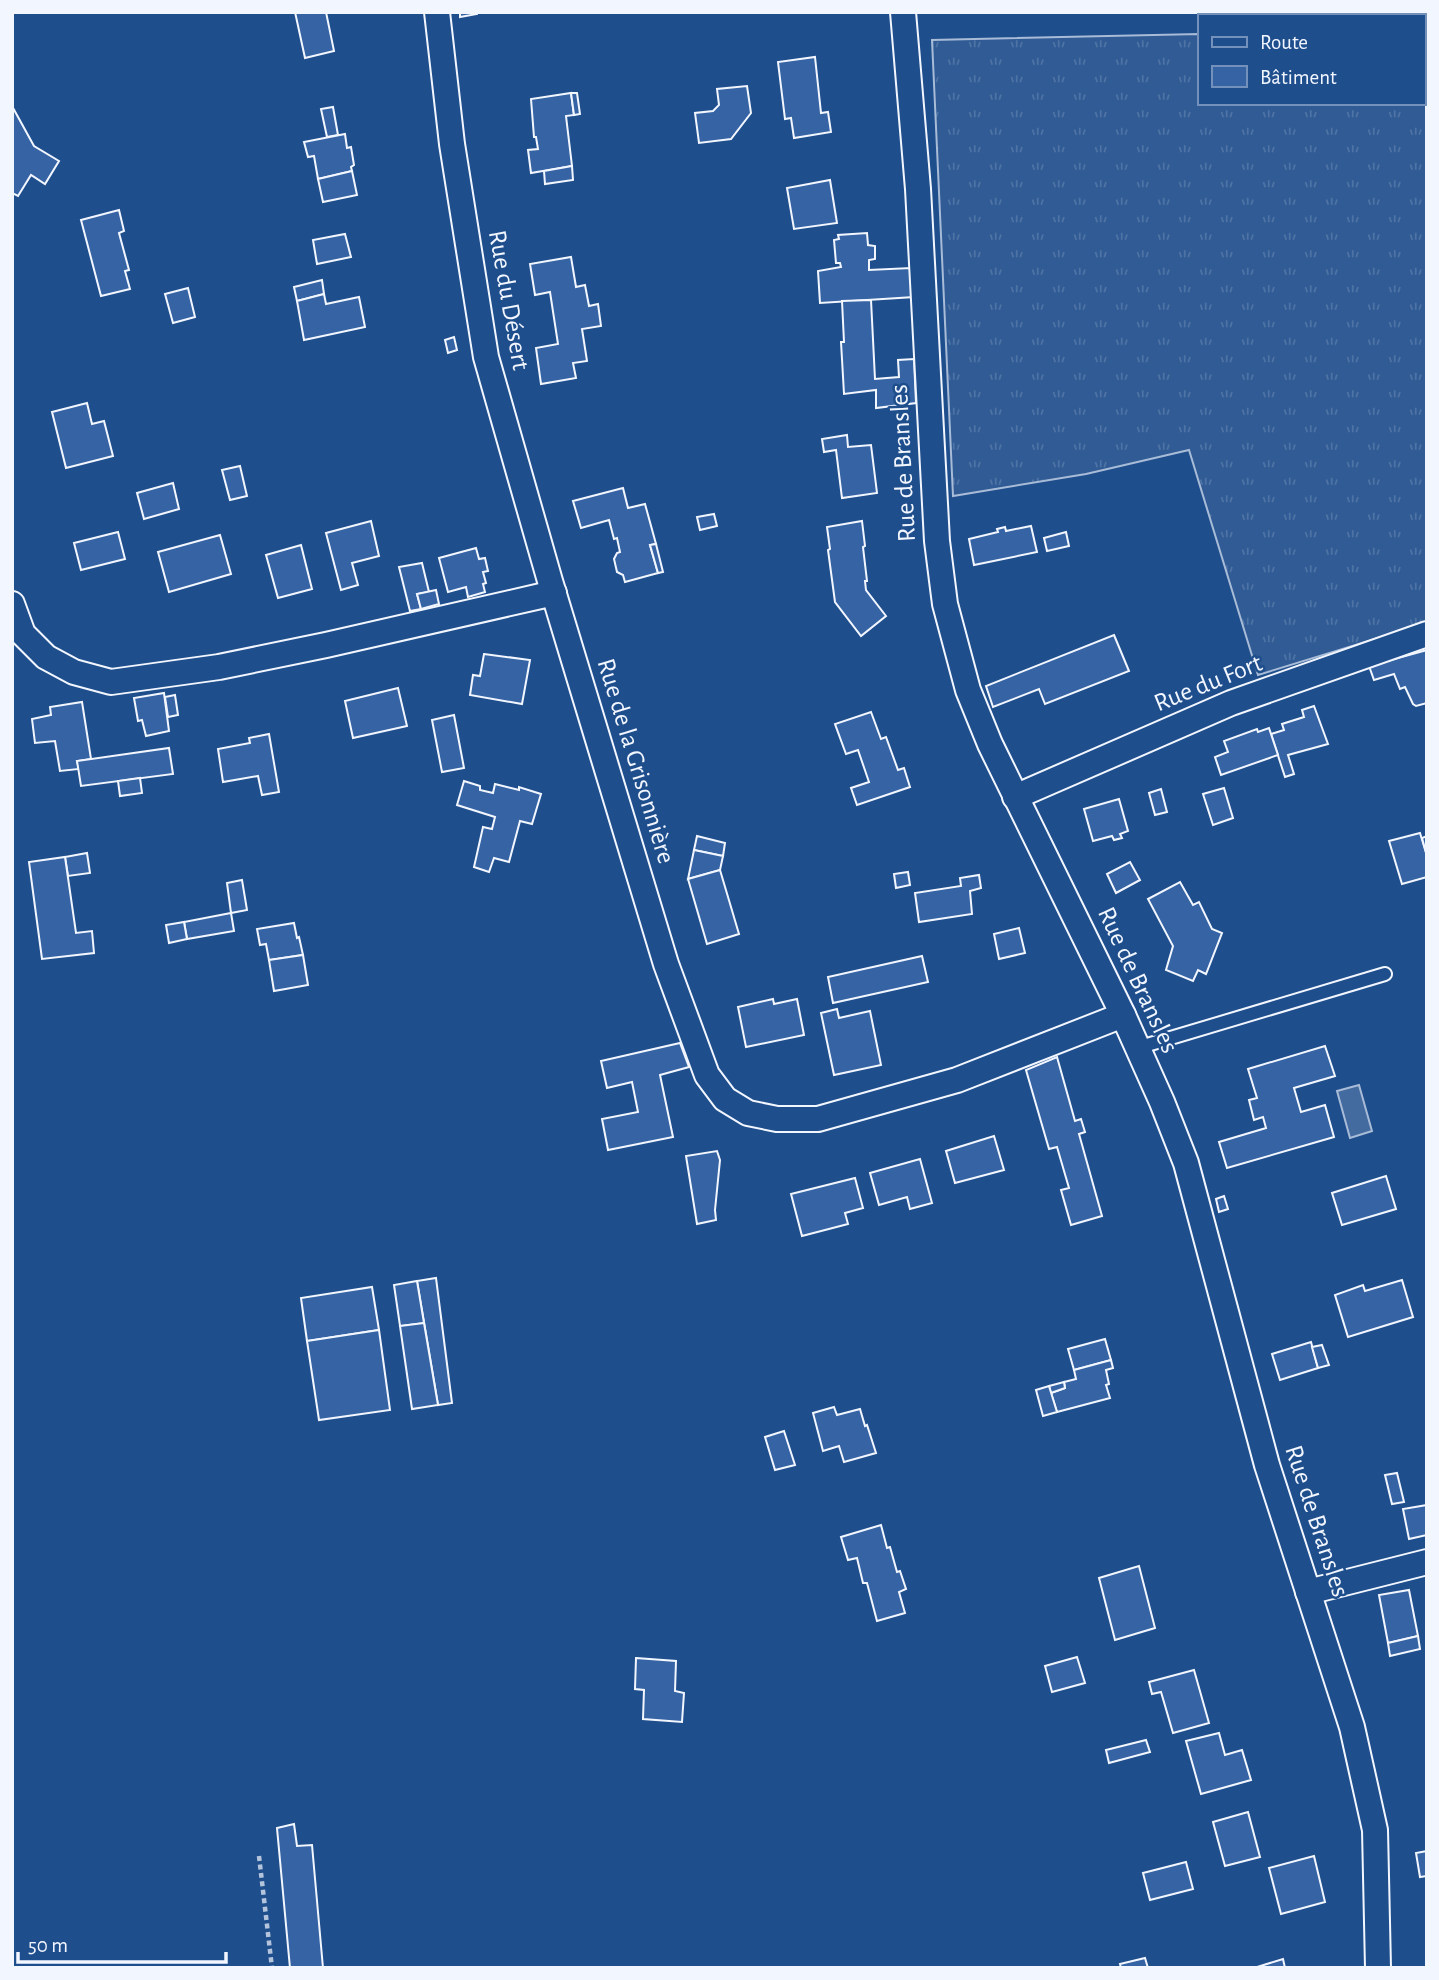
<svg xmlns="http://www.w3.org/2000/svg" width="1439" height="1980" font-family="'Alegreya Sans',sans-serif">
	<defs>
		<pattern id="grass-tufts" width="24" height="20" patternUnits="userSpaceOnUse" patternTransform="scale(1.75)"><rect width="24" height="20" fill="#305b95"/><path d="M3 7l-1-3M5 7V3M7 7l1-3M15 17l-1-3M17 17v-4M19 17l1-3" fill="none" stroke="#4e73a5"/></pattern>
	</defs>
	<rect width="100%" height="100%" fill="#1f4e8c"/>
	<path fill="url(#grass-tufts)" stroke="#a8bbd7" stroke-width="2" d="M1423,29H1427V623L1258,675L1189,450L1086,474L953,496L932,40L1199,34V103H1423Z"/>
	<path fill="#446ba0" stroke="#a8bbd7" stroke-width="2" d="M1359,1085L1372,1131L1350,1138L1337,1091Z"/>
	<g fill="#3563a3" stroke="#f2f6ff" stroke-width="2">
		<path d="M295,12H326L334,51L305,58Z"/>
		<path d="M460,12H477V14L460,17Z"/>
		<path d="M815,57L821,113L828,112L831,132L794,138L791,118L785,119L778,62Z"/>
		<path d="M747,86L751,113L731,139L699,143L695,113L713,111L719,105L717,89Z"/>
		<path d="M571,93L574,115L566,116L572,166L531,173L528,150L538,149L536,137H534L531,99Z"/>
		<path d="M571,93H577L580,114L574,115Z"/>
		<path d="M12,106L34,146L59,161L45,184L31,175L18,196L12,193Z"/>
		<path d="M333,107L338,135L327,137L321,109Z"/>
		<path d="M345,134L347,148L351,147L354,165L351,167L352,171L318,179L314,156L308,157L304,142Z"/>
		<path d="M572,166L573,180L545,184L544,171Z"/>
		<path d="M352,171L357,195L323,202L318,179Z"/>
		<path d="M830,180L837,223L794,229L787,188Z"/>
		<path d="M119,210L124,231L119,233L129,270L125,271L130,289L101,296L81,220Z"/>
		<path d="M867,233L868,245L875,246V259L869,260V270L911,268L914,297L820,303L818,271L841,267L840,263H836L834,240L839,239L838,235Z"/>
		<path d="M345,234L351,257L317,264L313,240Z"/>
		<path d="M571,257L576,287L585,285L589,306L598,304L601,326L582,329L587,361L573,363L576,378L541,384L536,348L558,344L550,292L535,295L530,264Z"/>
		<path d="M322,280L324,294L297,301L294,287Z"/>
		<path d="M188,288L195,317L173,323L165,294Z"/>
		<path d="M324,294L326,304L359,297L365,327L304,340L297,301Z"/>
		<path d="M871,300L875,379L899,377L898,360L914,359L916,403L876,408V390L844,394L841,342H844L842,301Z"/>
		<path d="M454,337L457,350L448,353L445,340Z"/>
		<path d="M87,403L92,424L104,421L113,456L66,468L52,412Z"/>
		<path d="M847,435L848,447L871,445L877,493L842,498L836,450L824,452L822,439Z"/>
		<path d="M240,466L247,496L230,500L222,470Z"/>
		<path d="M173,483L179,509L144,519L137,493Z"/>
		<path d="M623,488L628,508L645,504L656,544L650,545L658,573L625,582L623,575L617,572L614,559L617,553L620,552L617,538L614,539L609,520L581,528L573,501Z"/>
		<path d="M714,514L717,526L700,530L697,517Z"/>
		<path d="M371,521L379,556L352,563L358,585L341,590L326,533Z"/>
		<path d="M862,521L865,546L863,547L867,581H865L866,590L886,616L861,636L835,602L828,550L830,549L827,527Z"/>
		<path d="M1031,526L1037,552L974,565L969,539L998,532L997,529L1005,527L1006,531Z"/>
		<path d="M118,532L125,559L81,570L74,543Z"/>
		<path d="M1066,532L1069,546L1047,551L1044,538Z"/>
		<path d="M220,535L231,574L169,592L158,552Z"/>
		<path d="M656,544L663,572L658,573L650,545Z"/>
		<path d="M301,545L312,589L278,598L266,555Z"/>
		<path d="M476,548L479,559L485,558L488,571L483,572L486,583L483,584L485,592L468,597L466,587L448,592L439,558Z"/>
		<path d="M422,563L429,592L417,594L421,609L410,611L399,567Z"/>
		<path d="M436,590L439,604L421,609L417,594Z"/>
		<path d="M1114,635L1129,671L1045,704L1039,689L993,707L986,686Z"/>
		<path d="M1427,650V703L1416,706L1413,704L1405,687L1400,689L1394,674L1374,680L1369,666Z"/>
		<path d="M484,654L530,660L522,704L470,695L473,675L480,676Z"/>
		<path d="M398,688L407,726L353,738L345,701Z"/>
		<path d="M164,693L169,731L146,736L142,720L138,721L134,698Z"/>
		<path d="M175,695L178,715L168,717L165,697Z"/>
		<path d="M82,702L91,759L77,761L79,769L60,771L55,741L35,743L32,719L51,715L50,707Z"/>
		<path d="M1314,706L1328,744L1288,755L1294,774L1285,777L1271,734L1284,730L1282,724L1304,717L1302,710Z"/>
		<path d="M871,712L881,739L886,737L898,770L904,768L910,787L857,805L851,788L869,782L858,750L846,754L835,724Z"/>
		<path d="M454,715L464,768L442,772L432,720Z"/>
		<path d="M1269,728L1278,755L1221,775L1215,757L1228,752L1224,741L1257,729L1258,732Z"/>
		<path d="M269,734L279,792L262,795L258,776L223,782L218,749L250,743L249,738Z"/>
		<path d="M169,748L173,774L81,786L77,761Z"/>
		<path d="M140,778L142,793L120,796L118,781Z"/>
		<path d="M464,781L480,786V790L493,793L495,784L519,790V787L541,794L532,824L520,821L509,862L494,858L489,872L474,867L483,827L492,829L495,817L457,805Z"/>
		<path d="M1224,788L1233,818L1213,825L1203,794Z"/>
		<path d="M1161,789L1167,812L1155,815L1149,793Z"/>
		<path d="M1119,799L1128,831L1120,834L1122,838L1114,840L1112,836L1093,841L1084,809Z"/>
		<path d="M1420,833L1427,856V877L1402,884L1389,841Z"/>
		<path d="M697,836L725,843L723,856L694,850Z"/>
		<path d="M1427,836V856L1422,838Z"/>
		<path d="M694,850L723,856L720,870L688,879Z"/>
		<path d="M87,853L90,873L68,876L65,857Z"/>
		<path d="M65,857L76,933L92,931L94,953L42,959L29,862Z"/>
		<path d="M1130,862L1140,880L1116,893L1107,874Z"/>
		<path d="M720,870L739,934L707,944L688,879Z"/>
		<path d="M908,872L910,885L896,888L894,874Z"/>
		<path d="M979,875L981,888L970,891L972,914L919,922L915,893L961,886L960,878Z"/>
		<path d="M242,880L247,910L231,913L227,883Z"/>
		<path d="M1180,882L1193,905L1199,902L1212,929L1222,933L1206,974L1198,970L1193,981L1166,970L1173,946L1148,899Z"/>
		<path d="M231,913L234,931L187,939L184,922Z"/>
		<path d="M184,922L187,939L169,943L166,925Z"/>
		<path d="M294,923L297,938L299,937L303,955L269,960L266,944L260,945L257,929Z"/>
		<path d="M1019,928L1025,953L999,959L994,934Z"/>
		<path d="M303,955L308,985L274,991L269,960Z"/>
		<path d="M922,956L928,982L833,1003L828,977Z"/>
		<path d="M773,999L774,1004L797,999L804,1035L746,1047L738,1007Z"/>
		<path d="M837,1009L839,1018L870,1011L881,1065L834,1075L821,1013Z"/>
		<path d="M680,1043L689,1067L660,1075L673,1137L608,1150L602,1119L638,1112L632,1082L607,1088L601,1061Z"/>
		<path d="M1325,1046L1335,1076L1294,1088L1301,1112L1325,1105L1334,1137L1227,1168L1219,1142L1266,1128L1263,1117L1254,1120L1249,1100L1257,1098L1248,1069Z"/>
		<path d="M1057,1057L1075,1121L1081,1119L1085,1132L1079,1134L1102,1216L1071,1225L1061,1190L1069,1188L1057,1147L1049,1149L1026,1070Z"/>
		<path d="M994,1136L1004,1170L955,1183L946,1151Z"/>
		<path d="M717,1151L720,1160L715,1210L716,1220L697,1224L686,1156Z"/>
		<path d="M920,1159L932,1203L910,1209L907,1197L879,1205L870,1173Z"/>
		<path d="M1386,1176L1396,1209L1342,1225L1332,1193Z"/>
		<path d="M855,1178L863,1208L845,1213L848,1224L802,1236L791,1194Z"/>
		<path d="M1224,1196L1228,1209L1219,1212L1216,1199Z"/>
		<path d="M436,1278L452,1403L438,1405L417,1281Z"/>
		<path d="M1402,1280L1413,1317L1348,1337L1335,1295L1363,1285L1365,1291Z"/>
		<path d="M417,1281L424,1323L400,1326L394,1285Z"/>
		<path d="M372,1287L379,1330L307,1341L301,1298Z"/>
		<path d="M424,1323L438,1405L412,1409L400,1326Z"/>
		<path d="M379,1330L390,1410L319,1420L307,1341Z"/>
		<path d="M1105,1339L1111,1360L1074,1370L1068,1349Z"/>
		<path d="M1311,1342L1318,1368L1280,1380L1272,1354Z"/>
		<path d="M1322,1345L1329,1365L1318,1368L1312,1347Z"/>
		<path d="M1111,1360L1113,1368L1106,1370L1109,1384L1106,1385L1110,1398L1057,1412L1051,1393L1065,1388L1064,1382L1076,1379L1074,1370Z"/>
		<path d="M1064,1382L1065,1388L1051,1393L1049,1386Z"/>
		<path d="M1049,1386L1057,1412L1043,1416L1036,1390Z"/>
		<path d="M834,1407L837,1415L860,1409L865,1426L867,1425L876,1453L844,1462L839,1446L823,1451L813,1413Z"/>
		<path d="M784,1431L795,1465L775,1470L765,1437Z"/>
		<path d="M1397,1473L1404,1502L1392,1504L1385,1475Z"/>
		<path d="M1427,1505V1535L1409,1539L1403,1509Z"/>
		<path d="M881,1525L887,1548L890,1547L897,1572L900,1571L906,1589L899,1592L905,1613L877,1621L867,1583H863L857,1558L848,1560L841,1537Z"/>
		<path d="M1139,1566L1155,1628L1115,1640L1099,1578Z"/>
		<path d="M1409,1590L1418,1636L1388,1643L1379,1595Z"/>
		<path d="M1418,1636L1420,1649L1390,1656L1388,1643Z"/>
		<path d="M1077,1657L1085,1683L1052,1692L1045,1666Z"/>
		<path d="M636,1658L676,1661L675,1691L684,1693L682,1722L643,1719L644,1690L635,1689Z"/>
		<path d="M1194,1670L1209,1723L1173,1733L1161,1692L1152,1694L1149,1682Z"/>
		<path d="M1219,1733L1225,1755L1242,1750L1251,1780L1201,1794L1186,1741Z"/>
		<path d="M1146,1740L1150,1752L1109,1763L1106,1750Z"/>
		<path d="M1248,1812L1260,1857L1225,1866L1213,1822Z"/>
		<path d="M294,1824L297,1846L312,1845L323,1968H290L277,1828Z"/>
		<path d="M1427,1851V1876L1420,1877L1416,1853Z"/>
		<path d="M1314,1856L1325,1902L1281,1914L1269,1868Z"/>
		<path d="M1186,1862L1193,1889L1150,1900L1143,1873Z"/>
		<path d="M1145,1958L1148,1968H1121L1120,1964Z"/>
		<path d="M1283,1959L1285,1968H1254Z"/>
	</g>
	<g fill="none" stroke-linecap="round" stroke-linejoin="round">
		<g stroke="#f2f6ff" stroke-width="16">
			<path id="service" d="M1137,1048L1385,974"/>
		</g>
		<g stroke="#f2f6ff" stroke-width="28">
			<g id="minor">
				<path d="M437,12L452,144L486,357L550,581L666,964L707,1075L725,1099L748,1113L777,1119H818L957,1080L1123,1015"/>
				<path d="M903,12L918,189L937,541L945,604L968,690L990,744L1123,1015L1162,1102L1186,1163L1267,1465L1352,1727L1375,1830L1378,1968"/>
				<path d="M12,604L23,634L46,657L74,672L111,682L219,667L326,645L554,593"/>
				<path d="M1015,797L1231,703L1427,634"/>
				<path d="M1308,1592L1427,1562"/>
			</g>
		</g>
		<path stroke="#b3c4dc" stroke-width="4.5" stroke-dasharray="5 3.5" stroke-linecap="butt" d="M259,1856L272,1968"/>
		<use href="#service" stroke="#1f4e8c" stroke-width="12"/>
		<use href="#minor" stroke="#1f4e8c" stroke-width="24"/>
	</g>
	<g text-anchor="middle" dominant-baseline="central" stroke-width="5" stroke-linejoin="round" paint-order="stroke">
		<g font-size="26" fill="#f2f6ff" stroke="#1f4e8c">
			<text transform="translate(509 300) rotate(80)">Rue du Désert</text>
			<text transform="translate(903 463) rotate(-93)">Rue de Bransles</text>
			<text transform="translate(1208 683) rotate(-22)">Rue du Fort</text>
			<text transform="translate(636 761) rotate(73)">Rue de la Grisonnière</text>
			<text transform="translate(1138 980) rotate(65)">Rue de Bransles</text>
			<text transform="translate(1317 1521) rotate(72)">Rue de Bransles</text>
		</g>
	</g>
	<rect width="1439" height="1980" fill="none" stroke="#f2f6ff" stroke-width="28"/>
	<rect x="1198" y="14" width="228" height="91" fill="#1f4e8c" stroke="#7391ba" stroke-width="2"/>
	<rect x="1212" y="37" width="35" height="10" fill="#1f4e8c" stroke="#7391ba" stroke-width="2"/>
	<text x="1260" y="49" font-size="21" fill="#f2f6ff">Route</text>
	<rect x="1212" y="66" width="35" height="21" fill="#3563a3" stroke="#7391ba" stroke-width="2"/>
	<text x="1260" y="84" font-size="21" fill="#f2f6ff">Bâtiment</text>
	<path d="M18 1952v10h208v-10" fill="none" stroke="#f2f6ff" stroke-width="3.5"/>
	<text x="28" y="1952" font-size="21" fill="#f2f6ff" stroke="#1f4e8c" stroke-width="5" paint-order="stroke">50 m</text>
</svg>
